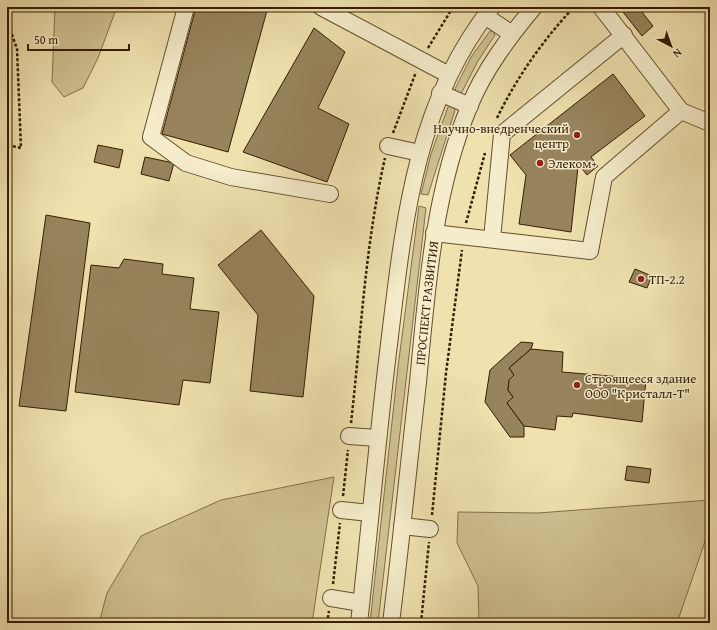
<svg xmlns="http://www.w3.org/2000/svg" width="717" height="630" font-family="'Gentium Book Plus',serif">
	<rect width="100%" height="100%" fill="#efe2af"/>
	<filter id="stains"><feTurbulence type="fractalNoise" baseFrequency=".005" numOctaves="4"/><feColorMatrix values="0 0 0 0 .2 0 0 0 0 .09 0 0 0 0 .02 0 0 0 .5 -.17"/></filter>
	<radialGradient id="worn" r=".72"><stop offset=".6" stop-color="#630" stop-opacity="0"/><stop offset="1" stop-color="#630" stop-opacity=".3"/></radialGradient>
	<g fill="#d0c192" stroke="#846f4a">
		<path d="M55,7H119L115,12L98,58L83,88L64,97L52,82Z"/>
		<path d="M490,31H493L495,35L478,61L462,92L460,94L456,92L455,89L471,57Z"/>
		<path d="M452,106L455,110L428,195L421,194L431,154L448,107Z"/>
		<path d="M419,206L426,208L378,623H370L398,367Z"/>
		<path d="M334,477L312,623H99L107,593L141,536L221,500Z"/>
		<path d="M710,500V527L677,623H479L478,586L457,543L458,512L538,513Z"/>
	</g>
	<g fill="#97835c" stroke="#371d03">
		<path d="M196,7H268L228,152L162,134Z"/>
		<path d="M619,7H638L653,26L642,36Z"/>
		<path d="M314,28L345,52L318,108L349,124L327,182L243,152Z"/>
		<path d="M613,74L645,116L591,157L598,166L587,175L580,166L578,167L571,232L519,224L526,175L510,155Z"/>
		<path d="M98,145L123,150L119,168L94,162Z"/>
		<path d="M145,157L174,163L169,181L141,174Z"/>
		<path d="M46,215L90,223L66,411L19,406Z"/>
		<path d="M261,230L314,296L303,397L250,391L258,315L218,265Z"/>
		<path d="M124,259L163,264L162,274L194,278L190,309L219,312L210,383L183,380L179,405L75,392L91,265L119,268Z"/>
		<path d="M635,269L652,276L647,288L629,282Z"/>
		<path d="M521,342L533,343L531,349L509,368L514,375L509,380L508,390L513,397L507,403L524,426V437H510L485,402L490,370Z"/>
		<path d="M531,349L563,352L562,372L646,379L642,422L573,413L572,417L557,416L555,430L524,426L507,403L513,397L508,390L509,380L514,375L509,368Z"/>
		<path d="M627,466L651,469L649,483L625,480Z"/>
	</g>
	<g fill="none" stroke-linecap="round" stroke-linejoin="round">
		<g stroke="#654e2e" stroke-width="18">
			<g id="minor">
				<path d="M186,7L151,137L186,163L231,177L330,194"/>
				<path d="M321,7L449,75"/>
				<path d="M601,7L681,111"/>
				<path d="M485,16L512,34"/>
				<path d="M440,93L470,106"/>
				<path d="M388,146L420,153"/>
				<path d="M434,233L590,251L604,177L681,111L710,123"/>
				<path d="M492,239L502,134L624,35"/>
				<path d="M349,436L378,438"/>
				<path d="M341,510L370,513"/>
				<path d="M402,526L430,529"/>
				<path d="M331,598L361,603"/>
				<path d="M359,623C370,527 378,431 390,336C404,220 416,102 492,7"/>
				<path id="s1" d="M391,623C401,543 409,462 418,382C427,289 433,194 469,107C484,70 509,37 534,7"/>
			</g>
		</g>
		<g stroke="#371d03" stroke-width="2.5" stroke-dasharray="3 2" stroke-linecap="butt">
			<path d="M7,20L17,49L21,148L7,145"/>
			<path d="M428,48L453,7"/>
			<path d="M497,118C517,77 543,40 574,7"/>
			<path d="M393,133L416,72"/>
			<path d="M466,223L485,153"/>
			<path d="M351,423C361,335 365,245 385,158"/>
			<path d="M343,496L348,450"/>
			<path d="M432,515L446,373L462,250"/>
			<path d="M333,584L340,523"/>
			<path d="M327,623L329,611"/>
			<path d="M421,623L429,542"/>
		</g>
		<use href="#minor" stroke="#f5eccb" stroke-width="16"/>
	</g>
	<g fill="#8f2418" stroke="#f5eccb" stroke-width="1.5">
		<circle cx="577" cy="135" r="4"/>
		<circle cx="540" cy="163" r="4"/>
		<circle cx="641" cy="279" r="4"/>
		<circle cx="577" cy="385" r="4"/>
	</g>
	<g text-anchor="middle" dominant-baseline="central" stroke-width="3" stroke-linejoin="round" paint-order="stroke">
		<g font-size="13" fill="#371d03" stroke="#f5eccb" text-anchor="start">
			<text x="569" y="128" text-anchor="end">Научно-внедренческий<tspan x="569" dy="15">центр</tspan></text>
			<text x="548" y="163">Элеком+</text>
			<text x="649" y="279">ТП-2.2</text>
			<text x="585" y="378">Строящееся здание<tspan x="585" dy="15">ООО "Кристалл-Т"</tspan></text>
		</g>
		<g font-size="13" fill="#371d03" stroke="#f5eccb">
			<text stroke="none"><textPath href="#s1" startOffset="322">ПРОСПЕКТ РАЗВИТИЯ</textPath></text>
		</g>
	</g>
	<rect width="717" height="630" fill="none" stroke="#efe2af" stroke-width="24"/>
	<rect x="8" y="8" width="701" height="614" fill="none" stroke="#371d03" stroke-width="2"/>
	<rect x="12" y="12" width="693" height="606" fill="none" stroke="#371d03"/>
	<g transform="translate(671 46) rotate(139)" stroke="#f5eccb" stroke-width="3" paint-order="stroke">
	<path d="M0-3L7 15L0 10L-7 15Z" fill="#371d03"/>
	<text y="-6" font-size="11" font-weight="bold" text-anchor="middle" fill="#371d03">N</text>
	</g>
	<path d="M28 44v6h101v-6" fill="none" stroke="#371d03" stroke-width="2"/>
	<text x="34" y="44" font-size="12" fill="#371d03" stroke="#f5eccb" stroke-width="3" paint-order="stroke">50 m</text>
	<rect width="100%" height="100%" filter="url(#stains)"/>
	<rect width="100%" height="100%" fill="url(#worn)"/>
</svg>
